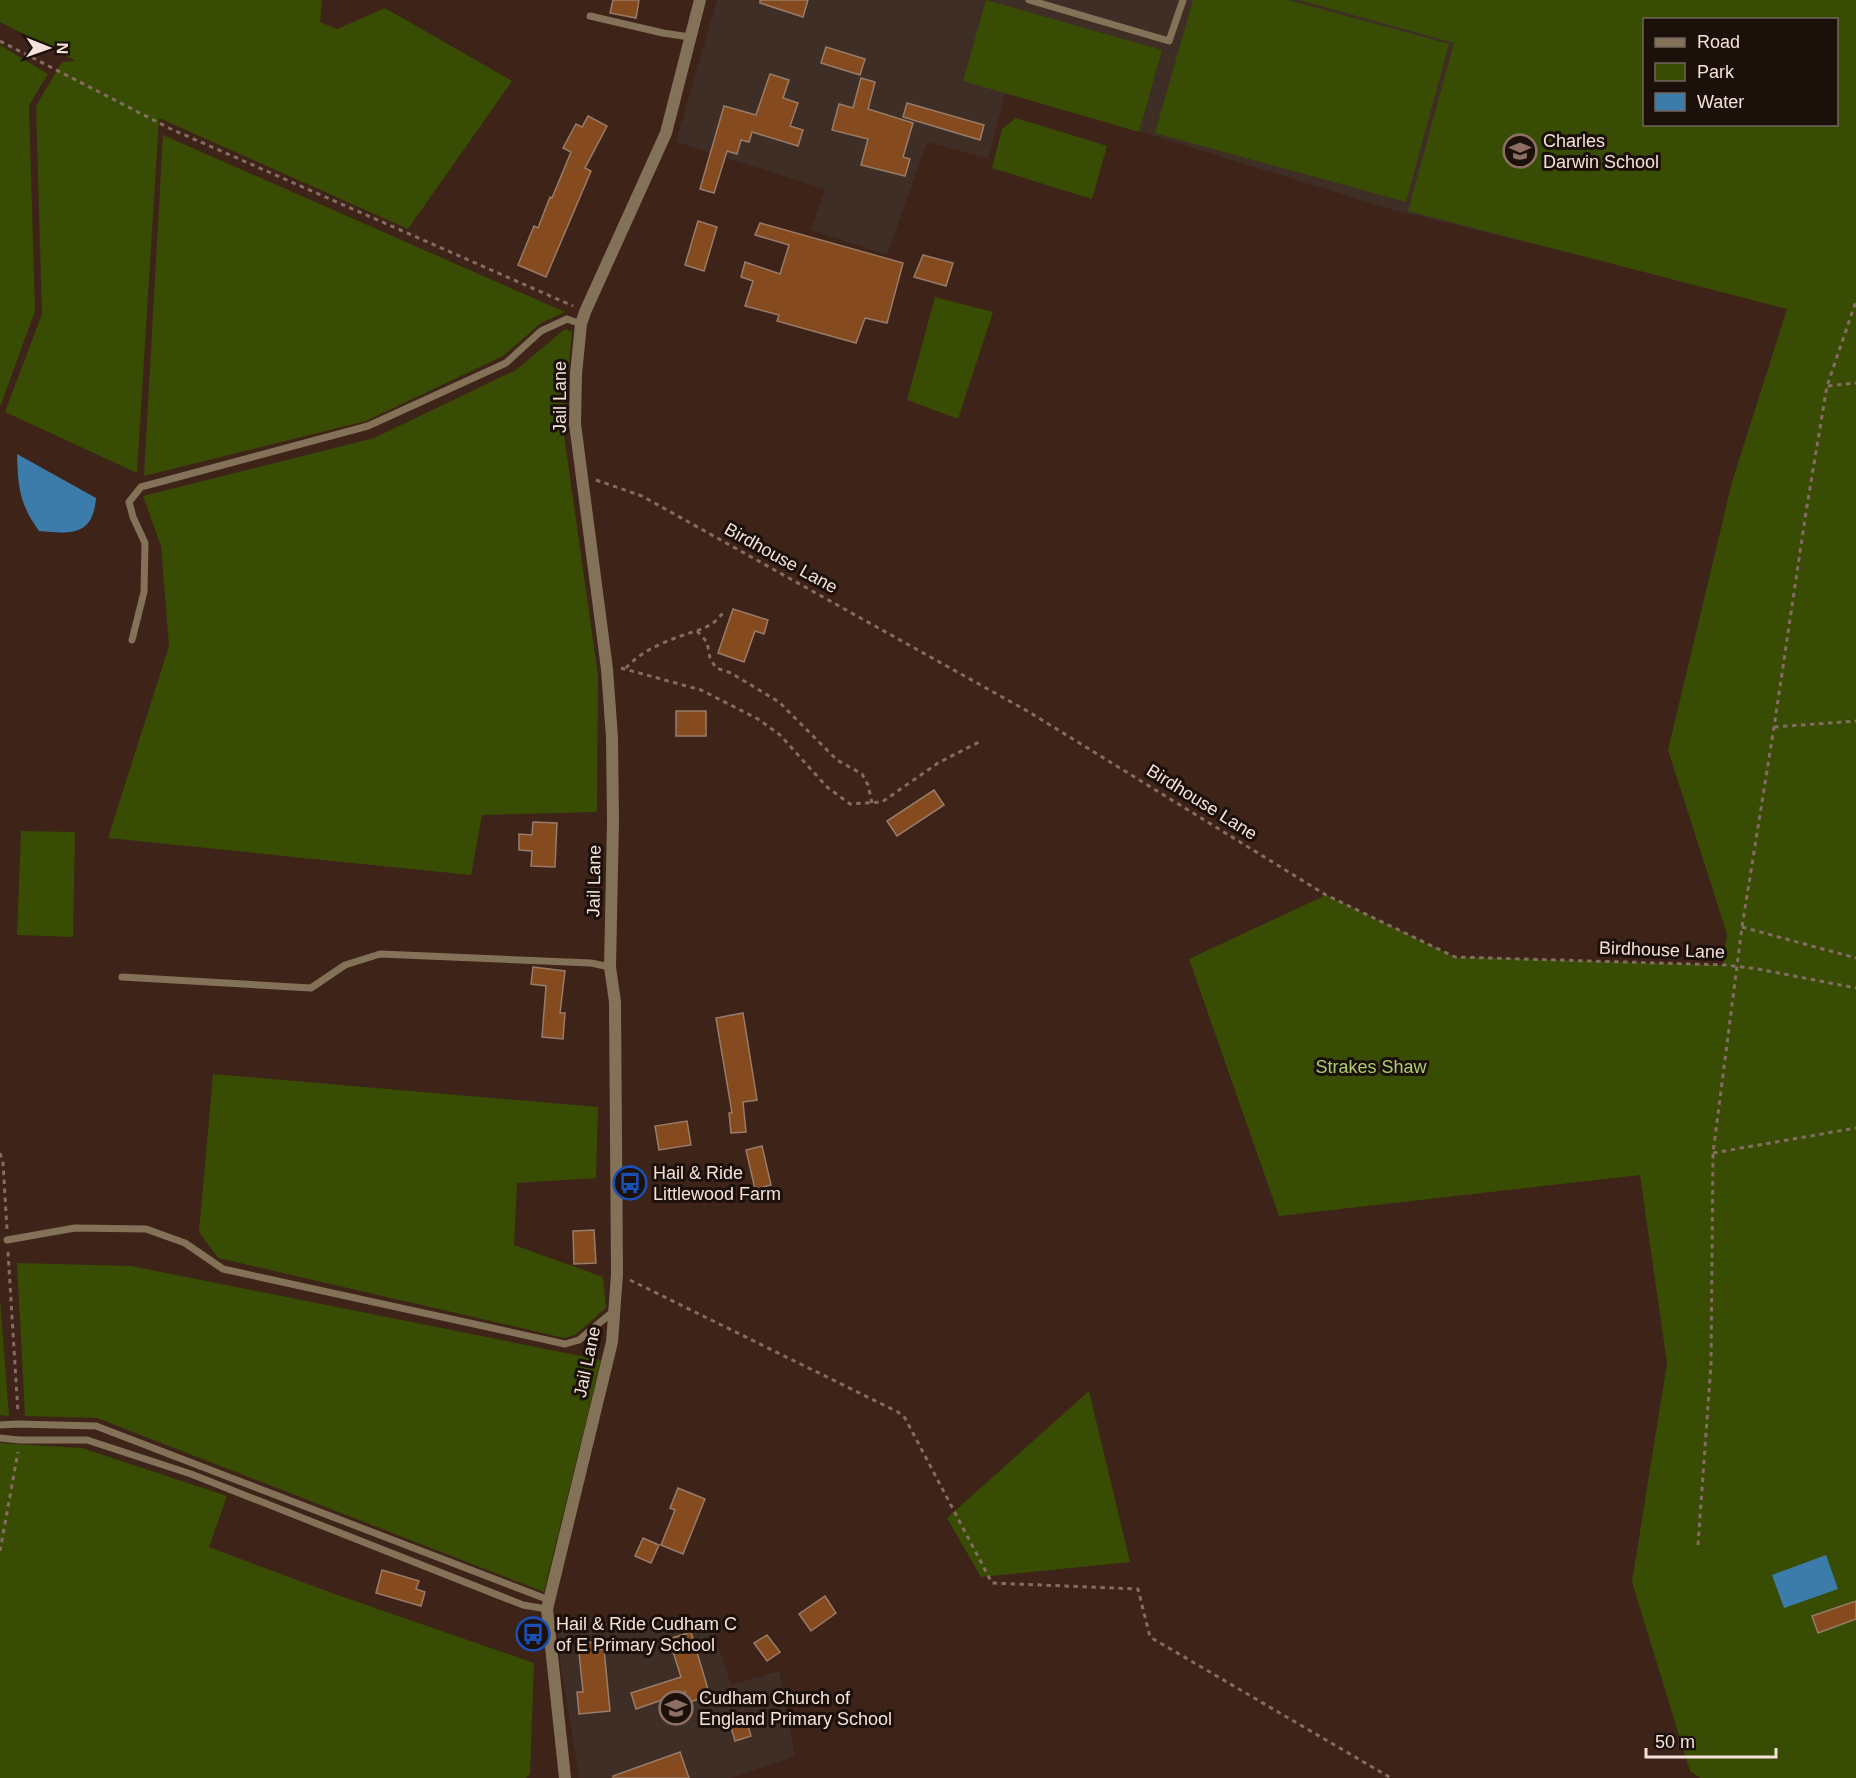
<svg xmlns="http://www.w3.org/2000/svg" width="1856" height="1778" font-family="Helvetica,sans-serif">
	<rect width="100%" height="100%" fill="#3e2319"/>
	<g fill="#3f2e25" fill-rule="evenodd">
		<path d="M717,0H1856V101L1788,306L1393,210L1006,90L988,159L927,142L887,255L811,230L825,189L676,142ZM1644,20H1836V124H1644Z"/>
		<path d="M709,1618L731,1685L779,1671L795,1756L731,1778H579L561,1667L557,1624Z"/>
	</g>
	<g fill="#384c03" fill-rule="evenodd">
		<path d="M0,0H322L320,22L337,29L385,8L512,81L408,229L159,118L137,473L5,412L42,314L36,106L62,62L76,61L0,22Z"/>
		<path d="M986,0L1162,50L1139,132L963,81Z"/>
		<path d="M1193,0H1288L1449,44L1406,202L1155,133Z"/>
		<path d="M1299,0H1856V1778H1700L1690,1771L1632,1582L1667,1363L1640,1175L1279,1216L1189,959L1326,895L1455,957L1723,965L1727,934L1668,750L1732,482L1787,309L1408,211L1454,43ZM1644,20H1836V124H1644Z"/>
		<path d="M0,45L48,74L29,105L35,311L0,407Z"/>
		<path d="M1016,118L1107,146L1092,199L992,168L1002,129Z"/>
		<path d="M163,135L565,312L541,323L503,356L366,421L144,476Z"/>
		<path d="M935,297L993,312L958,419L907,400Z"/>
		<path d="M565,329L572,332L563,428L598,675L597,812L482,815L471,875L108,838L169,646L161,546L143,496L374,438L516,370Z"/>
		<path d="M21,831L75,832L73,937L17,935Z"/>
		<path d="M213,1074L598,1107L596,1178L517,1183L514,1245L603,1277L606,1308L575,1335L564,1338L218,1258L199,1232Z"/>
		<path d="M17,1263L131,1266L601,1360L544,1592L97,1418L25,1416Z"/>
		<path d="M0,1299L9,1416L0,1415Z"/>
		<path d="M1089,1391L1130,1562L981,1577L947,1518Z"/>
		<path d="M0,1443L82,1448L227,1496L209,1547L329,1592L534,1663L530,1774L526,1778H0Z"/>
	</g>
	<g fill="#3c7cab">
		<path d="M17,454L96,498C93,536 71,534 39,531C19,503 18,487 17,454Z"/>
		<path d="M1826,1555L1838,1589L1784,1608L1772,1575Z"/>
	</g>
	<g fill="#854a1d" stroke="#987c69" stroke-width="1.5">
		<path d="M613,0H639L636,18L610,13Z"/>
		<path d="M760,0H808L803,17L760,3Z"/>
		<path d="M826,47L865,59L860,75L821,63Z"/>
		<path d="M770,74L789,80L783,98L798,103L790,126L803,130L798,146L752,132L749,142L741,140L737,154L727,151L714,193L700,189L724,106L756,115Z"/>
		<path d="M861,78L875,82L868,109L913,123L903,157L910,159L905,176L861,165L868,139L832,130L839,104L853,108Z"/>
		<path d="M907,103L984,125L980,140L903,117Z"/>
		<path d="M588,116L607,126L585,168L591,171L546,277L518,265L534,226L538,228L550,197L552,198L571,152L563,148L576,124L582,127Z"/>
		<path d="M698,221L717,227L704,271L685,265Z"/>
		<path d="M760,223L903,263L887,323L865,318L856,343L777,321L779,315L745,306L753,281L741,277L745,262L780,274L789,245L755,235Z"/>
		<path d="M923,255L953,263L946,286L914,277Z"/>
		<path d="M733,609L768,620L764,634L755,631L744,662L718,653Z"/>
		<rect x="676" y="711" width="30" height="25"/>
		<path d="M934,790L944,805L897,836L887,821Z"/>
		<path d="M533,822L557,823L555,867L531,866L532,851L519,850V834L532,835Z"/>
		<path d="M533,967L565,971L560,1013H565L563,1039L542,1037L546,986L531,984Z"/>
		<path d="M743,1013L757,1100L743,1102L746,1132L731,1133L729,1113H732L716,1018Z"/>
		<path d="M687,1121L691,1145L659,1150L655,1126Z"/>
		<path d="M762,1146L771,1185L755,1189L746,1150Z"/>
		<path d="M594,1230L596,1263L574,1264L573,1231Z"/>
		<path d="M678,1488L705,1499L683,1554L661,1545L675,1510L670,1508Z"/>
		<path d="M643,1538L659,1545L651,1563L635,1556Z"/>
		<path d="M382,1570L419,1581L416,1589L425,1592L421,1606L376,1593Z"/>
		<path d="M825,1596L836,1613L811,1631L799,1614Z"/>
		<path d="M1856,1601V1619L1818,1633L1812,1616Z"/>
		<path d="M691,1632L710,1696L689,1702L685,1692L636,1709L631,1693L681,1677L669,1639Z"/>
		<path d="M767,1635L780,1652L767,1661L754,1643Z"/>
		<path d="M592,1642L593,1651L604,1649L610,1711L579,1714L577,1692H583L578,1643Z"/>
		<path d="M746,1719L751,1736L735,1741L730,1724Z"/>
		<path d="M680,1752L689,1778H613V1776Z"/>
	</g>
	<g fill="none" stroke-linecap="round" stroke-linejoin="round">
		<g stroke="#846c63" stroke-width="3" stroke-dasharray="4.5 4.5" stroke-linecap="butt">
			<path d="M0,41L171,129L573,306"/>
			<path d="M1828,386L1856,383"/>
			<path d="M596,480L642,496L1029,712L1326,895L1455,957L1726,965L1758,969L1856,988"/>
			<path d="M697,631L707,642L710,658L716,668L731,673L779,702L837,760L862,774L868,785L872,803"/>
			<path d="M621,668L701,690L758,719L780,735L827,787L850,804L882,802L938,763L981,741"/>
			<path d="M626,668C639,653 659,644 678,637C699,629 711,630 725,610"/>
			<path d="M1774,727L1856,721"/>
			<path d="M1742,927L1856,958"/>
			<path d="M0,1153L3,1163L7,1230"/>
			<path d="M1713,1153L1856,1128"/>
			<path d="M8,1252L18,1413"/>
			<path d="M630,1280L898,1412L905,1418L992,1583L1138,1589L1150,1637L1391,1778"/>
			<path d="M1698,1545L1711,1364L1713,1153L1742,927L1774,727L1806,512L1827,386L1856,301"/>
			<path d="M0,1551L18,1452"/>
		</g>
		<g stroke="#837258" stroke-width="7">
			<path d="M1029,0L1169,41L1183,0"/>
			<path d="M590,16L663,33L690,37"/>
			<path d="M132,640L144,592L145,543L133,517L129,502L141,487L368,426L506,363L541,331L567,319L581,324"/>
			<path d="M122,977L311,988L345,965L380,954L591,963L610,967"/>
			<path d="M7,1240L75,1228L146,1229L185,1243L223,1269L565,1344L579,1340L615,1310"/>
			<path d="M0,1425L18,1424L96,1426L549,1600"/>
			<path d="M0,1438L20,1440H87L191,1474L523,1605L547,1609"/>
		</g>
		<path stroke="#837258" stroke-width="12" d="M565,1778L547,1609L612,1342L617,1274L615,1002L610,967L613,821L612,737L607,669L575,424L576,374L581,324L585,312L666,133L700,0"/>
	</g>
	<defs>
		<g id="school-ring" transform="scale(1.725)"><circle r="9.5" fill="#1c100b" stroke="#8d6e63" stroke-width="1.5"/><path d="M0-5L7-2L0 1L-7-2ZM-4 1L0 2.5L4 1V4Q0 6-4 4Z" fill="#8d6e63"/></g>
		<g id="bus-ring" transform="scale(1.725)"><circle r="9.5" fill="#1c100b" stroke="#1a4fb4" stroke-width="1.5"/><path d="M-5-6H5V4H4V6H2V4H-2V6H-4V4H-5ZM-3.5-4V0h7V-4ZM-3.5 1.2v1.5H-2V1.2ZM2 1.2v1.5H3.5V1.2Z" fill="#1a4fb4"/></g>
	</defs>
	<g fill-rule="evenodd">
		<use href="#school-ring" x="1520" y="151"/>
		<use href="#bus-ring" x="630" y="1183"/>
		<use href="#bus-ring" x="533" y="1634"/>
		<use href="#school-ring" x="676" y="1708"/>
	</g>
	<g text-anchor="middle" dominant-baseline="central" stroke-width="6" stroke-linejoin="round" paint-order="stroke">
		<g font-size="18" fill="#f4e2db" stroke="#1c100b" text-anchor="start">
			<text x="1543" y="141">Charles<tspan x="1543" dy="21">Darwin School</tspan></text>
			<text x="653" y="1173">Hail &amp; Ride<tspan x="653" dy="21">Littlewood Farm</tspan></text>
			<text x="556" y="1624">Hail &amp; Ride Cudham C<tspan x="556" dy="21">of E Primary School</tspan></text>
			<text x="699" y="1698">Cudham Church of<tspan x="699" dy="21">England Primary School</tspan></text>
		</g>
		<g font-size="18" fill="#f4e2db" stroke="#1c100b">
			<text transform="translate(560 397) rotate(-90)">Jail Lane</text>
			<text transform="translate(781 558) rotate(29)">Birdhouse Lane</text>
			<text transform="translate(1202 802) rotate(32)">Birdhouse Lane</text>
			<text transform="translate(594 881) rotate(-89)">Jail Lane</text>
			<text transform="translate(1662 950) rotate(2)">Birdhouse Lane</text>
			<text transform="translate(587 1362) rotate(-78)">Jail Lane</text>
		</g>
		<g font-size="18" fill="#acce6e" stroke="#1c100b">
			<text x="1371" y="1067">Strakes Shaw</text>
		</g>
	</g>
	<rect x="1643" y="18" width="195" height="108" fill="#1c100b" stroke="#72645e" stroke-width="1.5"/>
	<rect x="1655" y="38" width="30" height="9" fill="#837258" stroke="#72645e" stroke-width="1.5"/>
	<text x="1697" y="48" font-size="18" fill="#f4e2db">Road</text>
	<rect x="1655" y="63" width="30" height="18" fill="#384c03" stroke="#72645e" stroke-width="1.5"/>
	<text x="1697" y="78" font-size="18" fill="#f4e2db">Park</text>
	<rect x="1655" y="93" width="30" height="18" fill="#3c7cab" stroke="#72645e" stroke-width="1.5"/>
	<text x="1697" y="108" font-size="18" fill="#f4e2db">Water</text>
	<g transform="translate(48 48) rotate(91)" stroke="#1c100b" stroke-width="4.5" paint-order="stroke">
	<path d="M0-4.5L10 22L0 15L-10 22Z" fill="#f4e2db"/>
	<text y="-9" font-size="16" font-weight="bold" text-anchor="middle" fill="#f4e2db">N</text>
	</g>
	<path d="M1646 1748v9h130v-9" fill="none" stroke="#f4e2db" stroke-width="3"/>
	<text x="1655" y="1748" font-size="18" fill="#f4e2db" stroke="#1c100b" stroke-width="4.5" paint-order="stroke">50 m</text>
</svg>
